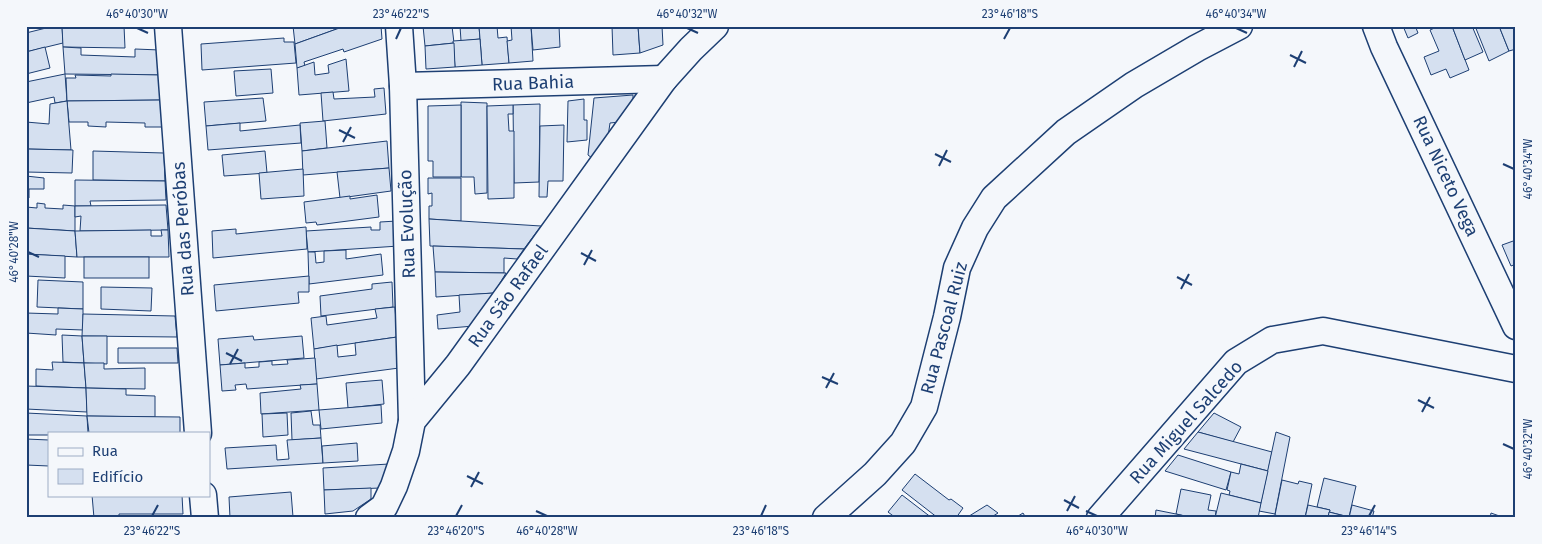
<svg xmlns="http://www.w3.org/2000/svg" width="1542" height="544" font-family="'Fira Sans',sans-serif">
	<rect width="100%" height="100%" fill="#f4f7fb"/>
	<g fill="#d5e0f0" stroke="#1d3f73">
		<path d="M54,26H62L63,43L26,52V33Z"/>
		<path d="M62,26H124L125,48L63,47Z"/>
		<path d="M293,26H345L295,44Z"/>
		<path d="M345,26H381L382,39L344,52L343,49L304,62L305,66L297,68L295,44Z"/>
		<path d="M423,26H452L454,43L425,46Z"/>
		<path d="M460,26H479L480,39L461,41Z"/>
		<path d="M479,26H497L498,38L507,37L509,63L482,65Z"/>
		<path d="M511,26H531L533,61L509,63L507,41L512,40Z"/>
		<path d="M531,26H559L560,47L533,50Z"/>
		<path d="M612,26H638L640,53L613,55Z"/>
		<path d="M638,26H662L663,45L640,53Z"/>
		<path d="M1403,26H1420L1416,28L1418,33L1408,38Z"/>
		<path d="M1439,26H1452L1469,70L1450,78L1446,69L1431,75L1424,57L1439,51L1430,30Z"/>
		<path d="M1452,26H1472L1483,52L1465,60Z"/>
		<path d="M1475,26H1499L1509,51L1489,61Z"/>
		<path d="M1499,26H1516V49L1509,51Z"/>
		<path d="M284,38V42H294L296,63L202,70L201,44Z"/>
		<path d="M480,39L482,65L455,67L453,41Z"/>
		<path d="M454,43L455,67L426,69L425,46Z"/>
		<path d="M45,47L50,68L26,74V52Z"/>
		<path d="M63,47L81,48V55L135,57V49L160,50V75L65,74Z"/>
		<path d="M346,59L349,91L299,95L297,68L314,62L315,75L329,73L328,65Z"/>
		<path d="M271,69L273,93L236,96L234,71Z"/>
		<path d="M65,74L67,101L55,103L54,97L26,103V82Z"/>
		<path d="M111,74L160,75L162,100L67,101L66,78H76L75,75L111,76Z"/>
		<path d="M384,88L386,114L323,121L321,93L333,92L334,99L375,97L374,89Z"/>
		<path d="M633,95V100L626,115H621L620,122L610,123L608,137L592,158L588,155L594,98Z"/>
		<path d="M263,98L266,121L206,126L204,102Z"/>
		<path d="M584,99V120H587V140L567,142L568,101Z"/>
		<path d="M162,100L163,127H145V123L106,122V127L88,126V122H69L67,101Z"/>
		<path d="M67,101L71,150L26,149V122L49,124L50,104Z"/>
		<path d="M461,102L487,103V193L475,194L474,177H461Z"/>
		<path d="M540,104L539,182L514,183L513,105Z"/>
		<path d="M461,105V177H433V161H428V106Z"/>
		<path d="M513,105V114H508L509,131H514V198L488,199L487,106Z"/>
		<path d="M325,121L327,148L302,151L300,123Z"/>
		<path d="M240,123V131L300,125L301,143L208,150L206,126Z"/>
		<path d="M564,125L563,181H548L547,197H539L540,126Z"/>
		<path d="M387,141L389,168L303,175L302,151Z"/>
		<path d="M26,149L73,150L72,173L26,172Z"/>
		<path d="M93,151L164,153L165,181L93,180Z"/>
		<path d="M265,151L267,173L224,176L222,155Z"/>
		<path d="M389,168L391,191L340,198L337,172Z"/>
		<path d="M303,169L304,196L261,199L259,173Z"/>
		<path d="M26,176L44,178V189H29V198H26Z"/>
		<path d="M428,178H461V221L429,219V206H432V193L428,194Z"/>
		<path d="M75,180L165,181L166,200L90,201L91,206H75Z"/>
		<path d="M377,195L379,217L317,225L316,222L306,223L304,202L350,196V199Z"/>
		<path d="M37,203L45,204V208L63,209V205L75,206V231L26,228V207L37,208Z"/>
		<path d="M166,205L168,230L80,231L81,216L75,217V206Z"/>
		<path d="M429,219L541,226L524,249L430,246Z"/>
		<path d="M397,221L399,246L308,252L306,231L371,227V230H380V222Z"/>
		<path d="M306,227L307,249L213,258L212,231L236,229V234Z"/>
		<path d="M26,228L75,231L77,257L26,254Z"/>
		<path d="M151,230V236H162L161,230H168L169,257H77L75,231Z"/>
		<path d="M1516,240V264L1511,266L1502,245Z"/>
		<path d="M433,246L524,249L517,259L504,258V273L435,272Z"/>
		<path d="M346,250V259L381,254L383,275L309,284L308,252H315L316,263L324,262V251Z"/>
		<path d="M26,254L65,256V278L26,276Z"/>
		<rect x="84" y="257" width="65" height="21"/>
		<path d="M435,272L506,273L494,293L436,297Z"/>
		<path d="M309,276V292H298L299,303L216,311L214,285Z"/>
		<path d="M38,280L83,282V309L37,307Z"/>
		<path d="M392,282L393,307L321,316L320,296L372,289V284Z"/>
		<path d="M101,287L152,288L151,311L101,309Z"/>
		<path d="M494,293L474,326L438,329L437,315L460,312L459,295Z"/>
		<path d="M395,307L397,337L314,349L311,318L326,316L327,325L377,318L375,309Z"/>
		<path d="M58,308L83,309V330L56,329V335L26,333V313L58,314Z"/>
		<path d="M83,314L175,316L177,337L82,336Z"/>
		<path d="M62,335L82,336L84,363L63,362Z"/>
		<path d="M82,336H107V364L84,363Z"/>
		<path d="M253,336L254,340L302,336L304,358L220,365L218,339Z"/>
		<path d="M397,337L399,368L316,379L314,349L337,345L338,357L356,355L355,343Z"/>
		<path d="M118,348H177L178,363H118Z"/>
		<path d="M315,358L317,384L247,389L246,384L235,385L236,390L222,391L220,365L245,363V368L259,367V362L272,361V365L288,364L287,360Z"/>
		<path d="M52,362L84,363L86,388L36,386V369L53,370Z"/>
		<path d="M84,363H104V369L145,368V389L86,388Z"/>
		<path d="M382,380L384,404L348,408L346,383Z"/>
		<path d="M317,384L319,410L261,414L260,393L301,389L300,385Z"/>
		<path d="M26,386L86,388L87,412L26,409Z"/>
		<path d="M86,388L126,389V395L155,396V417L87,416Z"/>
		<path d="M381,405L382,423L321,429L319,410Z"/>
		<path d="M311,411L313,425H320L321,438L292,440L291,413Z"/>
		<path d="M26,413L87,416L88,433H49V435H26Z"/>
		<path d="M287,413L288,435L263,437L262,414Z"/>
		<path d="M1214,413L1241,427L1233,442L1198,432Z"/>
		<path d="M87,416L180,417V433H89Z"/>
		<path d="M1198,432L1272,452L1268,471L1184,449Z"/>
		<path d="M1276,432L1290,437L1275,514L1259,511Z"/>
		<path d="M321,438L323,463L227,469L225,448L276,445L277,460L289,459L287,440Z"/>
		<path d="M26,439L49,440V466L26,465Z"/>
		<path d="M357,443L358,461L323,463L322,446Z"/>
		<path d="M1178,455L1231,472L1226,490L1165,471Z"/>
		<path d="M389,464L381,488L324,490L323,468Z"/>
		<path d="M1241,464L1268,471L1261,503L1229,495L1230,491L1227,490L1231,472L1239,474Z"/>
		<path d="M915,474L949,500L951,499L963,508L956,518H938L902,490Z"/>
		<path d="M1324,478L1356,486L1349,517L1329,512L1330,510L1317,507Z"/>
		<path d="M1282,480L1298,484L1299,481L1312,484L1305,518H1286L1275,515Z"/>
		<path d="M371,488V499L353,511L325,514L324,490Z"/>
		<path d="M1181,489L1211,495L1208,510L1216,511L1215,518H1194L1176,514Z"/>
		<path d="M291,492L293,517L230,518L229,497Z"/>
		<path d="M1221,493L1261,503L1258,518H1215Z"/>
		<path d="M92,495H182L183,514H119V518H94Z"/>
		<path d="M902,495L932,518H896L888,512Z"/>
		<path d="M987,505L998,513L990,518H966Z"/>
		<path d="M1308,505L1330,510L1328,518H1305Z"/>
		<path d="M1352,505L1374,511L1372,518H1349Z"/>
		<path d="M1156,510L1176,514L1194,518H1155Z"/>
		<path d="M1329,512L1349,517V518H1328Z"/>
		<path d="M1023,513L1026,518H1015Z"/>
		<path d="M1491,513L1505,518H1490Z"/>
	</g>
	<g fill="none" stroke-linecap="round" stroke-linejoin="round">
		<g stroke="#1d3f73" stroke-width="29">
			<g id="street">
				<path d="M168,26L198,433"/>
				<path d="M399,26L403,86L412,421"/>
				<path d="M1376,26L1384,47L1516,326"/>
				<path d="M403,86L664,79"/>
				<path d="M203,495L205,518"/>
				<path d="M369,518L384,507L394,486L406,451L412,421L458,365L664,79L691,49L715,26"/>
				<path d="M826,518L875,474L903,443L924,407L947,317L957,268L975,228L994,198L1066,132L1134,85L1197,48L1239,26"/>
				<path d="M1100,518L1236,362L1272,340L1323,331L1516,369"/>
			</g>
		</g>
		<use href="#street" stroke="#f4f7fb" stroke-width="26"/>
	</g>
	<path fill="none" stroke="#1d3f73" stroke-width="2" d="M137,28L148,33M687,28L698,33M1236,28L1247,33M396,39L401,28M1004,39L1010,28M1290,55L1306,63M1294,67L1302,51M339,130L355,138M343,142L351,127M935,154L951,162M1503,164L1514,169M939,166L947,150M28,252L39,257M581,253L596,261M584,265L592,250M1177,277L1192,285M1181,289L1189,274M226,353L242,361M230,364L238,349M822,377L838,384M826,388L834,373M1418,400L1434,408M1422,412L1430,397M1503,444L1514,449M467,476L483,484M471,487L479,472M1064,500L1079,508M536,511L547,516M1067,511L1075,496M1086,511L1097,516M152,516L158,505M456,516L462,505M761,516L766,505M1369,516L1375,505"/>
	<g text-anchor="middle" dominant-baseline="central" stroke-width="4" stroke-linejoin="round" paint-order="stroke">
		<g font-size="18" fill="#1d3f73" stroke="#f4f7fb">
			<text transform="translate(533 83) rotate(-2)">Rua Bahia</text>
			<text transform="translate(1446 176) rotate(65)">Rua Niceto Vega</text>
			<text transform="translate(407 224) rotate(-92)">Rua Evolução</text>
			<text transform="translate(183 229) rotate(-94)">Rua das Peróbas</text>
			<text transform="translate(508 296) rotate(-54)">Rua São Rafael</text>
			<text transform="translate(944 328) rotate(-75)">Rua Pascoal Ruiz</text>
			<text transform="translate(1186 422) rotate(-48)">Rua Miguel Salcedo</text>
		</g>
	</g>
	<rect width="1542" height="544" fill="none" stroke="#f4f7fb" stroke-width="55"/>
	<rect x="48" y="432" width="162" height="65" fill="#f4f7fb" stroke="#9eadc5"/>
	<rect x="58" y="448" width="25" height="8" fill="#f4f7fb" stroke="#9eadc5"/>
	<text x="92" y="456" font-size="15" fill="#1d3f73">Rua</text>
	<rect x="58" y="469" width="25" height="15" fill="#d5e0f0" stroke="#9eadc5"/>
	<text x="92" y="482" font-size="15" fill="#1d3f73">Edifício</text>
	<rect x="28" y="28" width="1486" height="488" fill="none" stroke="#1d3f73" stroke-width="2"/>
	<g font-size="12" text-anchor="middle" fill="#1d3f73">
		<text x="137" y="18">46°40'30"W</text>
		<text x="401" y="18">23°46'22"S</text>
		<text x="687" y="18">46°40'32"W</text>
		<text x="1010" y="18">23°46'18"S</text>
		<text x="1236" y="18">46°40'34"W</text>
		<text transform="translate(1528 169) rotate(-90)" y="4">46°40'34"W</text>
		<text transform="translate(14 252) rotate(-90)" y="4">46°40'28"W</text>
		<text transform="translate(1528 449) rotate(-90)" y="4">46°40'32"W</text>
		<text x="152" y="535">23°46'22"S</text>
		<text x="456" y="535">23°46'20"S</text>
		<text x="547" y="535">46°40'28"W</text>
		<text x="761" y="535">23°46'18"S</text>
		<text x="1097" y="535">46°40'30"W</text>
		<text x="1369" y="535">23°46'14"S</text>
	</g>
</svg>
